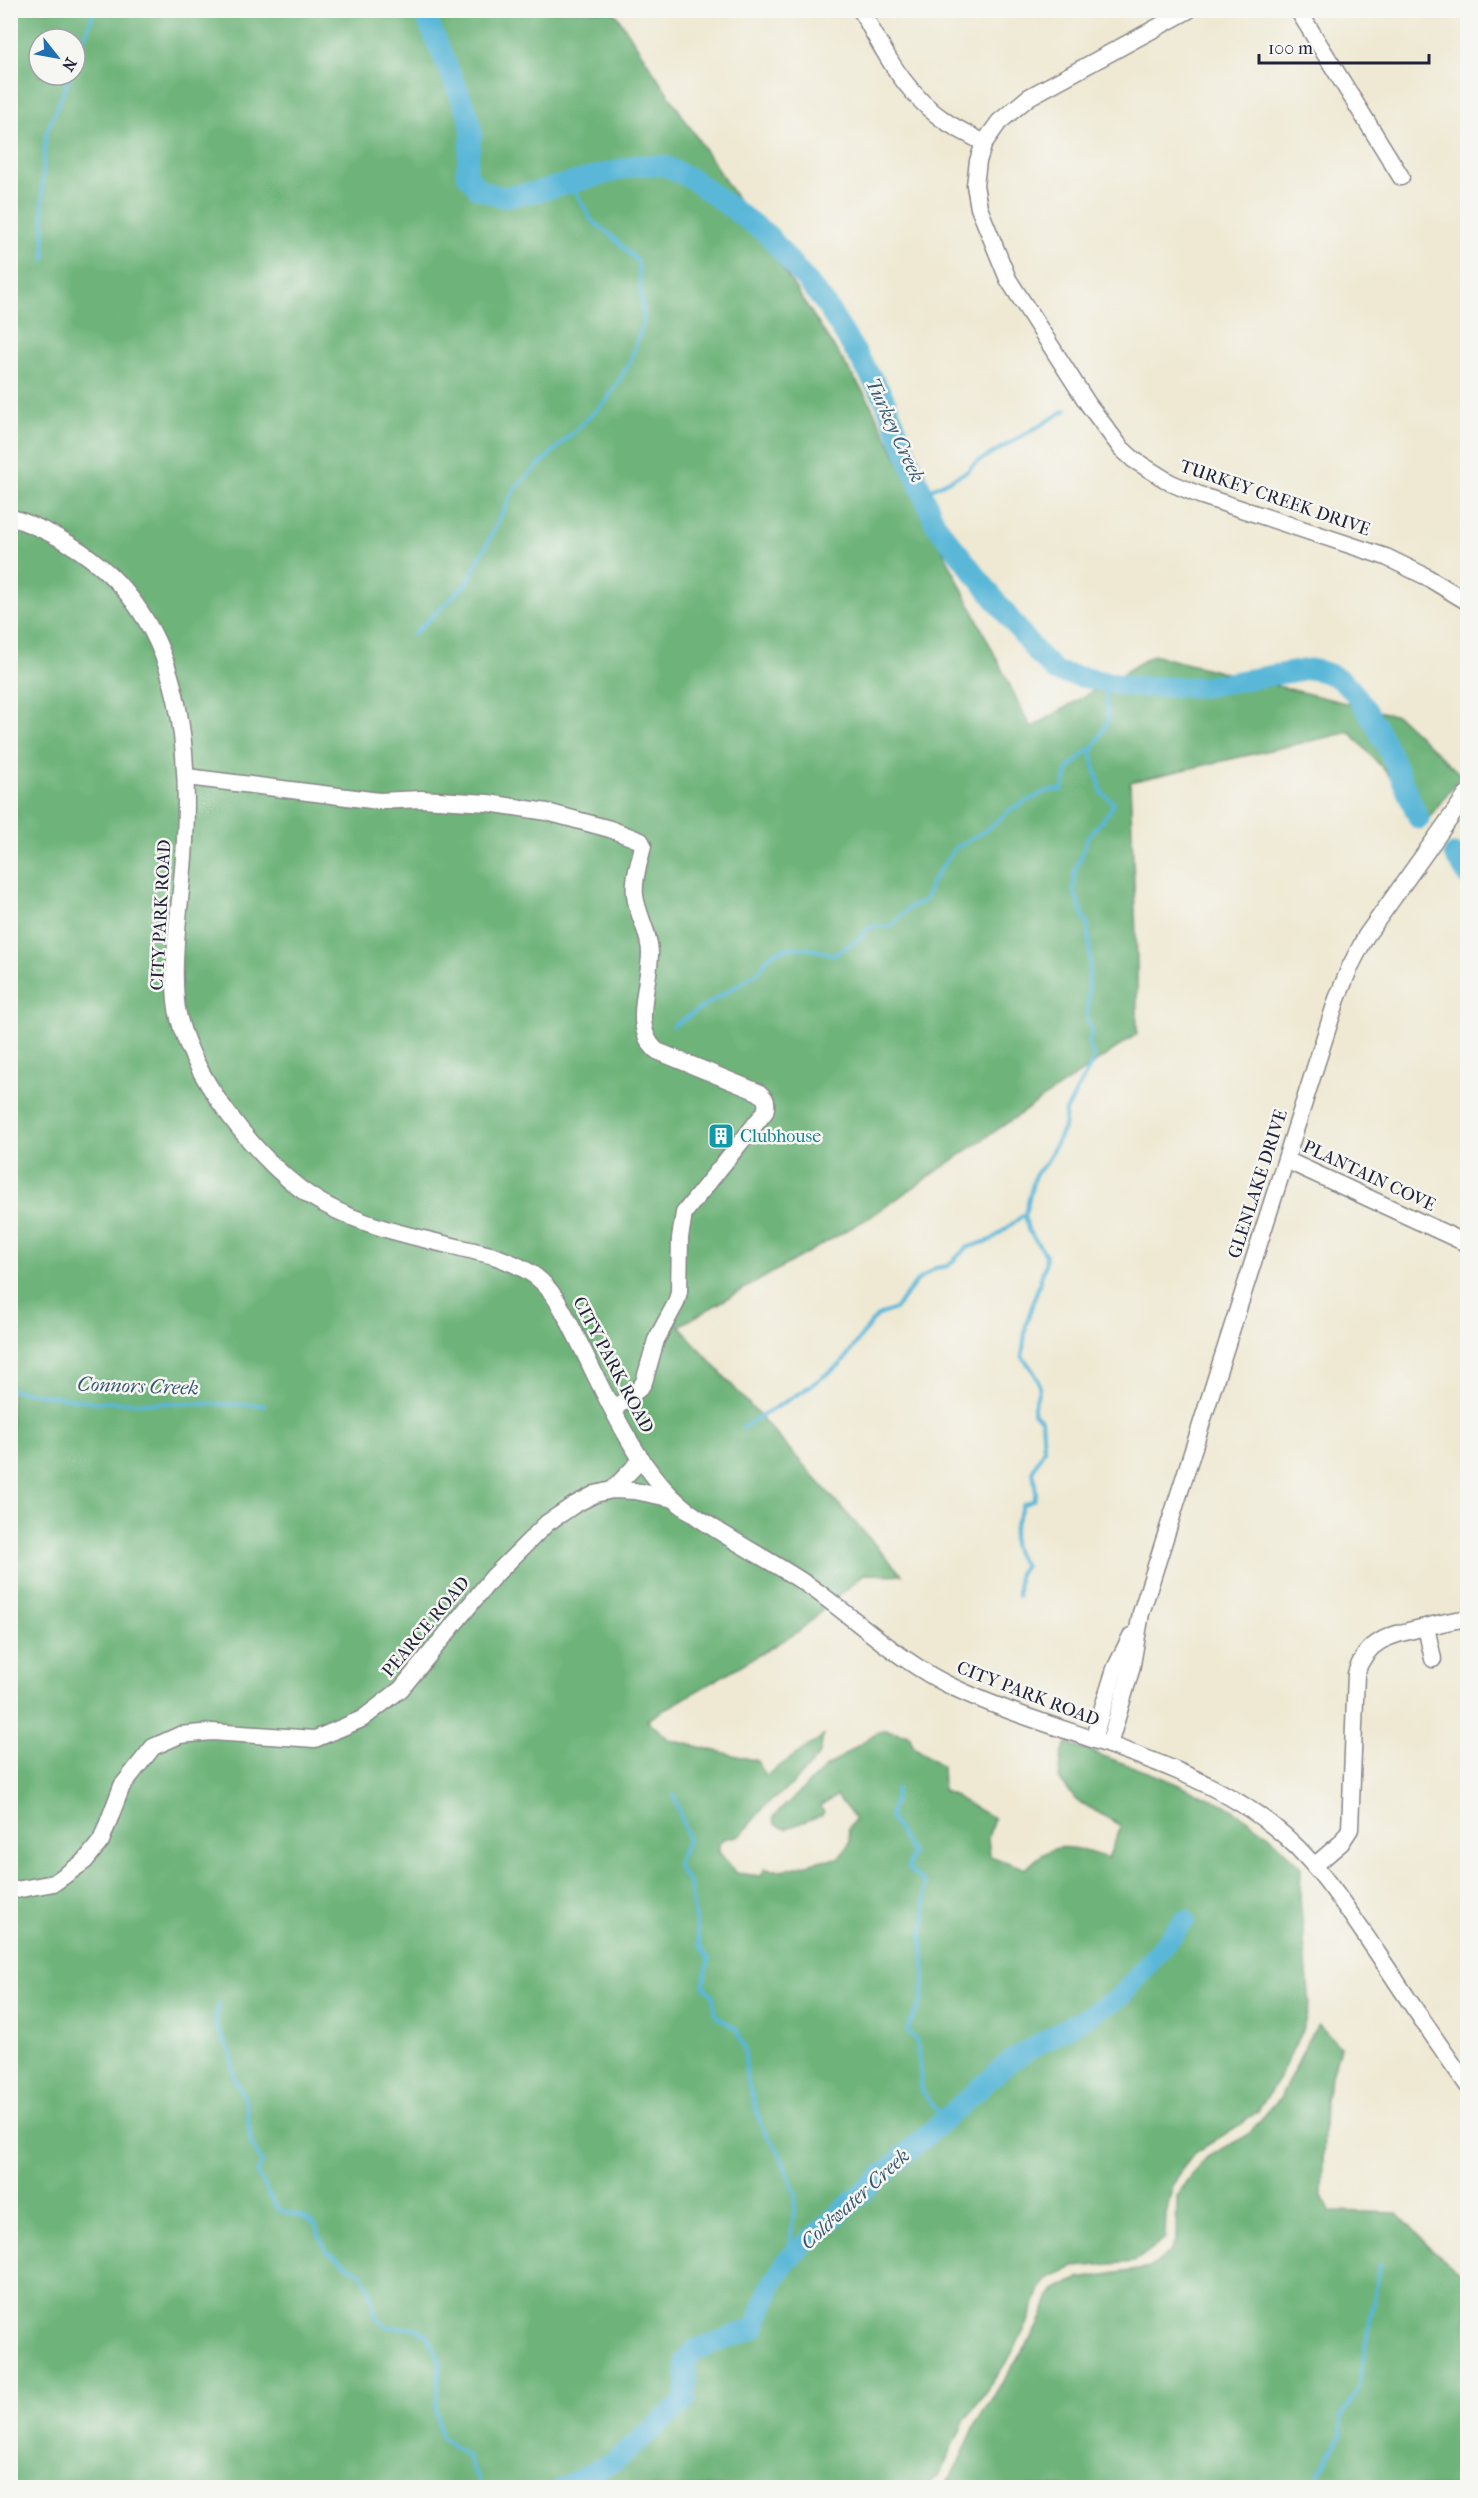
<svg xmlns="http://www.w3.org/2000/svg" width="1478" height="2498" font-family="'IM FELL French Canon',serif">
	<rect width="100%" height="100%" fill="#f6f6f2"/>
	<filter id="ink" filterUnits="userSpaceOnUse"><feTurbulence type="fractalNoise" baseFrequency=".0167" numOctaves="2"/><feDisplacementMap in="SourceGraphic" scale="12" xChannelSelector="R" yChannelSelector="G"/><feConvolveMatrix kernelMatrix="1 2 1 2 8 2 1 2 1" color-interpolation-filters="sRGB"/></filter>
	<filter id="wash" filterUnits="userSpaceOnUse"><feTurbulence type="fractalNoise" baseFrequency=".008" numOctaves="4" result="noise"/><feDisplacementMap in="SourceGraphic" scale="24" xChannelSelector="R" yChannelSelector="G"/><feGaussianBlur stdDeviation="1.35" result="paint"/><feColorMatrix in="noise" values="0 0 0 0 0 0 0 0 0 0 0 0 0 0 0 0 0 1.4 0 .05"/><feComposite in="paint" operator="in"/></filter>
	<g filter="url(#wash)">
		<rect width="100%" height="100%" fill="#efe9d3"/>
		<g fill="#6eb47a" stroke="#486b5a" stroke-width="1.5" fill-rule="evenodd">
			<path d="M11,11H614L868,399L1031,728L1153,655L1398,716L1461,775L1428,819L1350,732L1130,782L1137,960V1034L870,1217L679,1326L902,1575L864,1574L798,1632L647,1720L670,1740L758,1761L765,1776L823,1736L820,1754L794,1783L766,1805L741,1835L723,1839L719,1844V1852L736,1873L761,1876L765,1869C792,1874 812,1858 839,1858L850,1842L848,1828L855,1819L837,1796L820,1806L824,1812L822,1815L785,1829L775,1824L773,1817L824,1769L876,1733L886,1730L909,1735L914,1747L942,1766L943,1790L994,1818L988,1838L990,1856L1026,1869C1056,1837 1070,1847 1108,1858L1121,1826L1075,1799L1059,1779L1062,1754L1067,1743L1153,1774L1226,1805L1269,1835L1301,1867L1300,1898L1310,2004L1303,2028L1279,2078L1258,2111L1238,2126L1195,2153L1179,2173L1172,2189L1166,2214L1165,2239L1134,2262L1074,2267L1049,2278L1040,2289L1027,2325L1008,2360L965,2420L940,2474L925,2487L11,2488ZM39,39H75V75H39Z"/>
			<path d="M1319,2025L1340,2047L1325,2100L1322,2196L1330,2211L1398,2213L1432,2249L1467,2278V2487H943L953,2475L976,2423L1038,2327L1050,2296L1058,2288L1078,2279L1150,2268L1169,2253L1176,2239L1177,2197L1187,2180L1207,2157L1246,2136L1280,2098L1311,2035Z"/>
		</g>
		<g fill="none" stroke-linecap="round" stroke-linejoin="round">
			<g stroke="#5ab7d8" stroke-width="4">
				<path d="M75,65L94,10"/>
				<path d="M45,260L42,185L46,133L71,75"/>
				<path d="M923,493L968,471L974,464L1066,410"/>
				<path d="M414,634L467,583L515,488L607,400L629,364L644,321L638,262L612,236L592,221L570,183"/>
				<path d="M673,1026L760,971C763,967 765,961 768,958C783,941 816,949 834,955L861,938L867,929L875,926L890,927L910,907L925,901L931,883L954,849L988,829L1011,809L1047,791L1062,790L1068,769L1091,748"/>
				<path d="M10,1390L95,1402L264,1405"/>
				<path d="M742,1428L803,1391L841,1364L871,1323L877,1316L895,1309L917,1281L935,1268L948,1266L966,1248L991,1240L1025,1214"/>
				<path d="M1018,1596L1019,1573L1025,1566C1005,1544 1013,1531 1023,1505L1034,1500L1036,1493L1033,1470L1044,1449L1042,1420L1033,1413C1033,1404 1038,1397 1039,1388C1040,1377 1028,1365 1022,1356L1026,1325L1045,1265L1046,1255L1028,1230L1025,1214L1035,1175L1046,1163L1064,1128L1066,1111L1094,1059L1089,1044L1092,1031L1087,1019L1090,954L1088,927L1074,891L1075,869L1081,858L1087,838L1110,811L1113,802L1102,793L1091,753L1108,721L1106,693L1095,680"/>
				<path d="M1461,1773L1468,1771"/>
				<path d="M897,1789L890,1817L912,1853L908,1868L925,1884V1922L922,1938L925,1973L922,2000L907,2030L917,2041L922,2091L944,2120"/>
				<path d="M674,1795L688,1839L677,1864L690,1886L699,1944L709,1960L703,1985L713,1996L716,2016L736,2029L744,2047L747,2079L762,2128L780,2154L796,2195L788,2259"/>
				<path d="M219,2004L215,2023L231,2054L234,2077L245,2099L251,2143L262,2162L257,2173L276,2207L284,2212L304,2217L315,2224L326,2251L362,2274L370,2291L376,2318L388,2327L415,2328L427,2335L440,2361L436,2407L441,2437L467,2456L482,2488"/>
				<path d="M1319,2488L1318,2475L1341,2436L1342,2416L1358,2387L1380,2265"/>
			</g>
			<g stroke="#5ab7d8" stroke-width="21">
				<path d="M423,10L468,114L472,132L466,173L478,189L502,197L536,192L638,165L665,166L692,179L768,235L824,302L883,396L935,523L1037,653L1056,672L1131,687H1203L1309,669C1324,671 1340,677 1350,688C1382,725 1399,775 1419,819"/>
				<path d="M1454,854L1468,876"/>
				<path d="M562,2488L615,2461L685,2401L687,2384L685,2362L694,2350L754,2329L772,2284L788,2259L1010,2061L1119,1998L1185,1920"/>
			</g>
		</g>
	</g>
	<g filter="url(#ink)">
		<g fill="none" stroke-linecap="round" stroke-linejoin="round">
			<g stroke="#888687" stroke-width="19">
				<g id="minor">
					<path d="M861,10C884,52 906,96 948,123C959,130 972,136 984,143"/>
					<path d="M1189,10L1029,97L999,122L984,143L978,161L975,185L979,208L1008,279L1088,404L1121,448L1134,460L1171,483L1202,496L1386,557L1425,576L1468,602"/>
					<path d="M1298,10L1401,177"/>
					<path d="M10,517C164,568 192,695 185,840C183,893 171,948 176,1001C182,1068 263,1171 322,1203C374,1232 437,1241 494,1256C510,1262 528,1269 541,1281C560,1299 570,1325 582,1348C608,1401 639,1473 686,1509C727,1540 774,1561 815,1590C862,1624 904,1665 957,1689C1059,1736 1183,1755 1273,1826C1317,1860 1347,1909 1378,1954C1407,1998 1437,2042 1468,2086"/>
					<path d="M187,777L379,801L421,799L488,803L547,812L610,829L641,841L643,845C640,862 633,877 635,895C637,915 650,933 650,953C650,985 630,1028 657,1051L758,1092C766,1098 768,1102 765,1112L684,1213L680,1238L679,1292L676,1303L656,1340L644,1382L640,1388L614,1409"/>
					<path d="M1286,1160L1468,1244"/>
					<path d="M612,1490L642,1459"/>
					<path d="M1426,1627L1433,1659"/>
					<path d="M1093,1739L1115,1669L1131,1636"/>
					<path d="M1109,1745L1131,1670L1141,1613L1337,999L1350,967L1366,936L1468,793"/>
					<path d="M1314,1866L1341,1843L1350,1829L1356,1674C1367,1636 1397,1634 1430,1626C1442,1623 1455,1619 1468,1619"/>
					<path d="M10,1891L54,1883L85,1861L101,1841L122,1786L153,1747L180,1735L212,1732L315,1739L362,1719L401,1689L492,1578L547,1523L574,1505L595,1494L612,1490L635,1491L674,1499"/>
				</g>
			</g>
			<use href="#minor" stroke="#fff" stroke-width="16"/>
		</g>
	</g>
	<defs>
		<g id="building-square" transform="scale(1.35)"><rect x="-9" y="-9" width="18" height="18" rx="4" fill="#0f9aa8" stroke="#f6f6f2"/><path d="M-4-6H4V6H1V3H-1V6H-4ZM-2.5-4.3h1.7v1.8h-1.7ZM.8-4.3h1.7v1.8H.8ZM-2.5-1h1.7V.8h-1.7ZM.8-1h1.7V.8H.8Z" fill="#fff"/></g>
	</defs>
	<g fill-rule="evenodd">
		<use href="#building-square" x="721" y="1136"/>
	</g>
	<g text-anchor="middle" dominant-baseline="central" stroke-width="5" stroke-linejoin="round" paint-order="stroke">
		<g font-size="18" fill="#22223b" stroke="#f6f6f2">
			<text transform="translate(1275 498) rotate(19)">TURKEY CREEK DRIVE</text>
			<text transform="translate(161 915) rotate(-87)">CITY PARK ROAD</text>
			<text transform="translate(1369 1176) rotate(25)">PLANTAIN COVE</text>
			<text transform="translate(1258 1184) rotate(-72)">GLENLAKE DRIVE</text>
			<text transform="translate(613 1365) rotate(62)">CITY PARK ROAD</text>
			<text transform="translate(426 1627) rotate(-50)">PEARCE ROAD</text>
			<text transform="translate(1028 1694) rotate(21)">CITY PARK ROAD</text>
		</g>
		<g font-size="18" fill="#0d838f" stroke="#f6f6f2" text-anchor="start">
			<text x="740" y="1136">Clubhouse</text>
		</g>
		<g font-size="20" font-style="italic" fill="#365672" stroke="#f6f6f2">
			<text transform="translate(895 430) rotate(65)">Turkey Creek</text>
			<text transform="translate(138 1386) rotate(2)">Connors Creek</text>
			<text transform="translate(855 2199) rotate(-42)">Coldwater Creek</text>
		</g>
	</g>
	<rect width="1478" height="2498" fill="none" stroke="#f6f6f2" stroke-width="36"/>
	<g transform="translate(57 57) rotate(121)"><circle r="28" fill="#f6f6f2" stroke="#a1a1a9" stroke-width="1.5"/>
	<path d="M0-4.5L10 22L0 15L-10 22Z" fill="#1f6fb2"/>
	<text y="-9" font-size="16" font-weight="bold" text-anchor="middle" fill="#22223b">N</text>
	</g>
	<path d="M1259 54v9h170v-9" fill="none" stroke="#22223b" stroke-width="3"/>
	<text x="1268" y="54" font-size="18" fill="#22223b" stroke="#f6f6f2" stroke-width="4.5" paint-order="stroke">100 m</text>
</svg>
